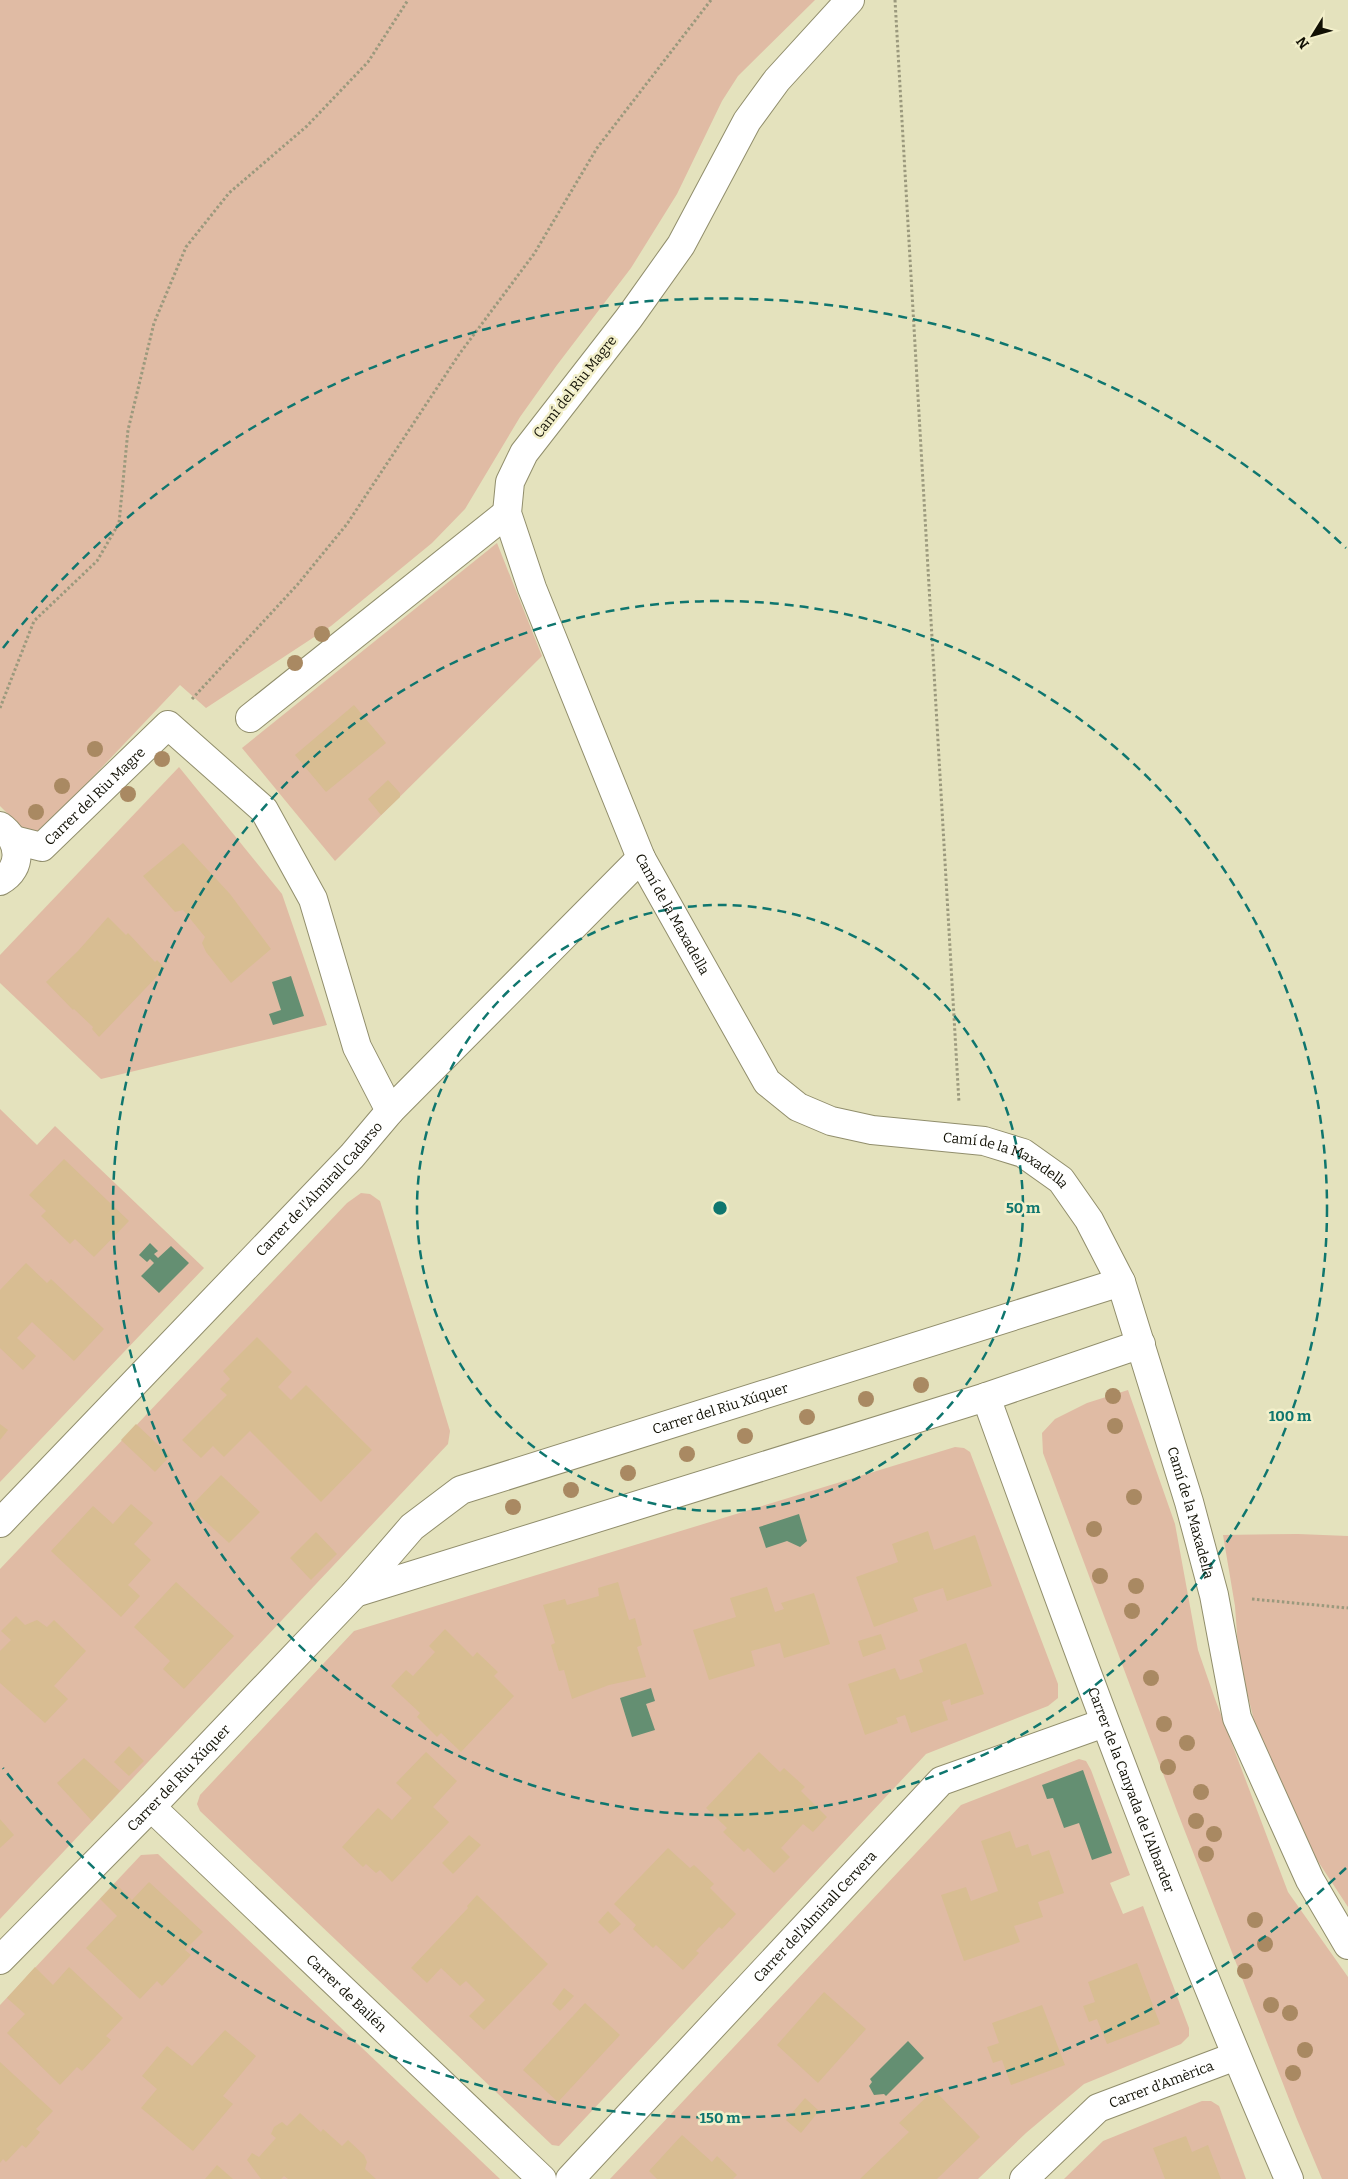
<svg xmlns="http://www.w3.org/2000/svg" width="1348" height="2179" font-family="Bitter,serif">
	<rect width="100%" height="100%" fill="#e4e2bd"/>
	<g fill="#e0bba4">
		<path d="M0,0H815L738,76L722,101L677,194L631,268L557,365L520,417L465,509L432,543L331,626L206,708L180,685L31,842L5,817L8,814L0,806Z"/>
		<path d="M497,543L542,656L335,861L242,748Z"/>
		<path d="M179,767L282,894L327,1025L101,1079L0,983V955Z"/>
		<path d="M0,1109L37,1145L55,1126L204,1268L0,1482Z"/>
		<path d="M361,1193L370,1194L380,1201L450,1431L448,1444L0,1919V1569L347,1203Z"/>
		<path d="M1128,1390L1175,1524L1198,1650L1215,1699L1288,1892L1348,1977V2179H1322L1296,2117L1177,1811L1043,1453L1042,1433L1055,1419L1087,1403Z"/>
		<path d="M955,1447L964,1448L970,1452L1058,1684V1698L1048,1706L926,1754L559,2146L552,2145L200,1811L197,1804L200,1795L354,1631Z"/>
		<path d="M1298,1534L1348,1536V1907L1302,1837L1258,1736L1239,1661L1235,1606L1223,1535Z"/>
		<path d="M1079,1759L1086,1761L1091,1770L1130,1875L1110,1883L1123,1914L1143,1906L1189,2028V2036L1181,2044L1084,2084L1026,2133L978,2179H610L961,1805Z"/>
		<path d="M158,1854L500,2179H0V2005L141,1855Z"/>
		<path d="M1202,2101H1211L1219,2106L1246,2179H1064L1103,2141Z"/>
	</g>
	<g fill="#648f72">
		<path d="M291,976L304,1016L273,1025L269,1014L281,1010L272,982Z"/>
		<path d="M150,1243L158,1251L154,1254L158,1258L171,1246L189,1263L159,1293L141,1276L154,1263L150,1259L147,1262L139,1255Z"/>
		<path d="M799,1514L807,1541L800,1547L787,1541L766,1548L759,1527Z"/>
		<path d="M651,1688L655,1701L646,1704L655,1730L632,1737L620,1698Z"/>
		<path d="M1083,1770L1112,1853L1092,1860L1079,1823L1064,1828L1053,1798L1047,1799L1042,1785Z"/>
		<path d="M908,2041L924,2058L886,2096L884,2094L874,2095L869,2086L872,2082L870,2079Z"/>
	</g>
	<g fill="#d8bd92">
		<path d="M354,705L386,743L326,792L295,755Z"/>
		<path d="M388,780L400,793V797L381,815L368,799Z"/>
		<path d="M183,843L230,894L271,949L231,983L206,952L202,943L205,937L183,910L175,912L143,876Z"/>
		<path d="M108,917L126,935L128,933L155,962L157,960L165,968L99,1037L92,1029L93,1027L74,1009L73,1010L46,982L78,951Z"/>
		<path d="M64,1159L129,1221L94,1257L75,1239L70,1244L41,1216L46,1211L29,1195Z"/>
		<path d="M26,1263L47,1283L51,1279L104,1329L74,1361L32,1322L17,1338L36,1356L23,1370L0,1348V1290Z"/>
		<path d="M257,1337L292,1372L278,1387L291,1400L306,1385L372,1450L321,1502L250,1431L224,1457L213,1446L201,1458L182,1440L227,1395L220,1389L230,1379L223,1371Z"/>
		<path d="M0,1424L8,1430L0,1440Z"/>
		<path d="M136,1424L170,1456L155,1472L121,1440Z"/>
		<path d="M221,1475L260,1512L229,1543L190,1507Z"/>
		<path d="M131,1504L153,1523L134,1544L151,1560L128,1585L140,1596L121,1617L51,1551L93,1506L113,1524Z"/>
		<path d="M928,1531L934,1550L975,1535L992,1586L947,1601L943,1588L913,1598L918,1611L874,1627L856,1577L898,1562L892,1544Z"/>
		<path d="M316,1532L337,1554L311,1580L290,1558Z"/>
		<path d="M176,1582L234,1636L184,1689L163,1669L170,1661L134,1627Z"/>
		<path d="M618,1582L629,1620L635,1618L642,1645L637,1647L646,1677L609,1685L572,1699L564,1670L559,1671L551,1645L555,1643L543,1605L565,1599L567,1605L599,1596L598,1588Z"/>
		<path d="M767,1587L775,1612L784,1609L781,1603L814,1593L830,1644L784,1658L780,1643L751,1651L755,1666L709,1680L693,1630L736,1617L730,1598Z"/>
		<path d="M16,1616L25,1625L37,1620L47,1627L54,1620L86,1651L54,1686L68,1699L45,1723L0,1683V1651L11,1640L1,1631Z"/>
		<path d="M445,1629L473,1657L477,1652L498,1672L494,1676L514,1696L461,1752L441,1733L437,1737L417,1717L420,1713L391,1686L406,1670L413,1676L435,1652L429,1646Z"/>
		<path d="M881,1634L886,1649L863,1657L858,1641Z"/>
		<path d="M966,1643L984,1694L951,1705L950,1699L942,1702L948,1720L911,1733L905,1715L896,1718L898,1723L865,1735L848,1684L895,1668L900,1680L912,1676L923,1672L919,1660Z"/>
		<path d="M129,1746L144,1761L129,1776L114,1762Z"/>
		<path d="M426,1752L457,1781L433,1807L449,1822L392,1882L380,1870L376,1873L366,1864L363,1867L342,1847L378,1808L392,1820L412,1798L396,1783Z"/>
		<path d="M759,1752L780,1772L784,1768L805,1787L801,1791L827,1817L813,1832L803,1824L781,1848L790,1857L774,1873L748,1848L744,1852L723,1832L727,1828L706,1808Z"/>
		<path d="M84,1758L120,1791L92,1821L57,1783Z"/>
		<path d="M0,1819L14,1835L0,1848Z"/>
		<path d="M1010,1831L1016,1848L1028,1844L1032,1856L1049,1850L1064,1893L1038,1902L1043,1917L1014,1926L1020,1942L964,1961L941,1895L966,1887L971,1901L998,1891L981,1841Z"/>
		<path d="M469,1835L481,1845L453,1874L442,1863Z"/>
		<path d="M668,1848L690,1868L694,1865L714,1884L710,1888L736,1914L722,1929L719,1927L696,1951L699,1953L683,1970L656,1945L653,1948L633,1929L636,1925L614,1904Z"/>
		<path d="M149,1882L203,1932L185,1950L191,1955L178,1969L162,1986L157,1981L140,1999L86,1948L117,1916L100,1899L115,1883L132,1900Z"/>
		<path d="M477,1895L548,1964L484,2030L469,2016L485,2000L466,1981L460,1986L441,1968L427,1983L411,1968L468,1908L467,1906Z"/>
		<path d="M608,1911L621,1924L610,1934L598,1922Z"/>
		<path d="M1137,1963L1160,2024L1107,2044L1097,2019L1089,2022L1083,2006L1095,2002L1088,1982Z"/>
		<path d="M35,1967L53,1985L69,1967L123,2018L106,2036L111,2040L82,2071L77,2067L60,2085L7,2033L25,2014L7,1998Z"/>
		<path d="M564,1988L574,1996L560,2011L552,2004Z"/>
		<path d="M824,1992L866,2029L818,2083L777,2045Z"/>
		<path d="M585,2003L620,2035L558,2102L523,2070Z"/>
		<path d="M1042,2005L1065,2065L1011,2085L1002,2060L993,2063L987,2047L999,2043L992,2023Z"/>
		<path d="M225,2030L256,2056L223,2096L233,2104L193,2151L141,2108L157,2089L142,2076L167,2046L192,2066Z"/>
		<path d="M0,2062L53,2111L36,2129L40,2132L26,2148L22,2145L6,2162L3,2159L0,2163Z"/>
		<path d="M934,2090L980,2137L937,2179H860L909,2132L899,2123Z"/>
		<path d="M805,2098L819,2111L801,2133L786,2120Z"/>
		<path d="M300,2113L321,2132L323,2129L342,2146L348,2140L364,2155L367,2162L365,2169L376,2179H288L284,2176L281,2179H261L247,2160L252,2153L259,2157L276,2138L271,2134L274,2127L282,2122L287,2126Z"/>
		<path d="M682,2135L712,2162L717,2156L737,2175L733,2179H657L649,2171Z"/>
		<path d="M1186,2136L1192,2152L1208,2145L1221,2179H1165L1153,2148Z"/>
		<path d="M217,2165L233,2179H205Z"/>
	</g>
	<g fill="none" stroke-linecap="round" stroke-linejoin="round">
		<g stroke="#918e6c" stroke-width="30">
			<g id="minor">
				<path id="s1" d="M850,0L777,80L747,121L681,245L629,318L524,453L510,482L507,513L532,588L641,858L767,1082L798,1107L831,1121L872,1130L984,1141L1023,1153L1061,1180L1089,1220L1121,1282L1189,1502L1214,1595L1237,1718L1310,1880L1348,1945"/>
				<path d="M250,718L507,513"/>
				<path d="M0,826C20,840 24,868 0,881"/>
				<path id="s2" d="M14,840L42,847L168,725L264,810L313,899L357,1047L390,1111"/>
				<path id="s3" d="M986,1397C1081,1660 1177,1922 1289,2179"/>
				<path id="s4" d="M0,1523L352,1156L390,1111L641,858"/>
				<path d="M355,1593L986,1397L1141,1344"/>
				<path id="s5" d="M151,1807L542,2179"/>
				<path id="s6" d="M0,1960L151,1807L355,1593L412,1527L461,1490L1121,1282"/>
				<path id="s7" d="M570,2179L941,1781L1104,1723"/>
				<path id="s8" d="M1024,2179L1098,2108L1236,2056"/>
			</g>
		</g>
		<g stroke="#9b997d" stroke-width="3" stroke-dasharray="2.5 2.5" stroke-linecap="butt">
			<path d="M895,0L959,1103"/>
			<path d="M192,699L298,584L347,524L460,353L534,254L597,148L711,0"/>
			<path d="M0,708L34,621L97,561L119,523L128,430L154,323L186,247L229,193L307,126L368,62L408,0"/>
			<path d="M1252,1599L1348,1608"/>
		</g>
		<use href="#minor" stroke="#fff" stroke-width="28"/>
	</g>
	<g fill="#a98962">
		<circle cx="322" cy="634" r="8"/>
		<circle cx="295" cy="663" r="8"/>
		<circle cx="95" cy="749" r="8"/>
		<circle cx="162" cy="759" r="8"/>
		<circle cx="62" cy="786" r="8"/>
		<circle cx="128" cy="794" r="8"/>
		<circle cx="36" cy="812" r="8"/>
		<circle cx="921" cy="1385" r="8"/>
		<circle cx="1113" cy="1396" r="8"/>
		<circle cx="866" cy="1399" r="8"/>
		<circle cx="807" cy="1417" r="8"/>
		<circle cx="1115" cy="1426" r="8"/>
		<circle cx="745" cy="1436" r="8"/>
		<circle cx="687" cy="1454" r="8"/>
		<circle cx="628" cy="1473" r="8"/>
		<circle cx="571" cy="1490" r="8"/>
		<circle cx="1134" cy="1497" r="8"/>
		<circle cx="513" cy="1507" r="8"/>
		<circle cx="1094" cy="1529" r="8"/>
		<circle cx="1100" cy="1576" r="8"/>
		<circle cx="1136" cy="1586" r="8"/>
		<circle cx="1132" cy="1611" r="8"/>
		<circle cx="1151" cy="1678" r="8"/>
		<circle cx="1164" cy="1724" r="8"/>
		<circle cx="1187" cy="1743" r="8"/>
		<circle cx="1168" cy="1767" r="8"/>
		<circle cx="1201" cy="1792" r="8"/>
		<circle cx="1196" cy="1821" r="8"/>
		<circle cx="1214" cy="1834" r="8"/>
		<circle cx="1206" cy="1854" r="8"/>
		<circle cx="1255" cy="1920" r="8"/>
		<circle cx="1265" cy="1944" r="8"/>
		<circle cx="1245" cy="1971" r="8"/>
		<circle cx="1271" cy="2005" r="8"/>
		<circle cx="1290" cy="2013" r="8"/>
		<circle cx="1305" cy="2050" r="8"/>
		<circle cx="1293" cy="2073" r="8"/>
	</g>
	<g fill="none" stroke="#0f766e" stroke-width="2.5" stroke-dasharray="9 6">
		<circle cx="720" cy="1208" r="303"/>
		<circle cx="720" cy="1208" r="607"/>
		<path d="M1346 1868A910 910 0 0 1 3 1768M3 648A910 910 0 0 1 1346 548"/>
	</g>
	<g text-anchor="middle" dominant-baseline="central" stroke-width="5" stroke-linejoin="round" paint-order="stroke">
		<g font-size="14" fill="#111004" stroke="#f2efca">
			<text transform="translate(575 387) rotate(-52)">Camí del Riu Magre</text>
			<text stroke="none"><textPath href="#s2" startOffset="102">Carrer del Riu Magre</textPath></text>
			<text stroke="none"><textPath href="#s1" startOffset="1058">Camí de la Maxadella</textPath></text>
			<text stroke="none"><textPath href="#s1" startOffset="1508">Camí de la Maxadella</textPath></text>
			<text stroke="none"><textPath href="#s4" startOffset="462">Carrer de l'Almirall Cadarso</textPath></text>
			<text stroke="none"><textPath href="#s6" startOffset="931">Carrer del Riu Xúquer</textPath></text>
			<text stroke="none"><textPath href="#s1" startOffset="1928">Camí de la Maxadella</textPath></text>
			<text stroke="none"><textPath href="#s6" startOffset="255">Carrer del Riu Xúquer</textPath></text>
			<text stroke="none"><textPath href="#s3" startOffset="419">Carrer de la Canyada de l'Albarder</textPath></text>
			<text stroke="none"><textPath href="#s7" startOffset="359">Carrer del'Almirall Cervera</textPath></text>
			<text stroke="none"><textPath href="#s5" startOffset="270">Carrer de Bailén</textPath></text>
			<text stroke="none"><textPath href="#s8" startOffset="170">Carrer d'Amèrica</textPath></text>
		</g>
	</g>
	<circle cx="720" cy="1208" r="8" fill="#0f766e" stroke="#f2efca" stroke-width="2.5"/>
	<g font-size="15" text-anchor="middle" font-weight="bold" fill="#0f766e" stroke="#f2efca" stroke-width="5" stroke-linejoin="round" paint-order="stroke">
		<text x="1023" y="1213">50 m</text>
		<text x="1290" y="1421">100 m</text>
		<text x="720" y="2123">150 m</text>
	</g>
	<g transform="translate(1313 35) rotate(233)" stroke="#f2efca" stroke-width="4" paint-order="stroke">
	<path d="M0-4L9 19L0 12L-9 19Z" fill="#111004"/>
	<text y="-8" font-size="14" font-weight="bold" text-anchor="middle" fill="#111004">N</text>
	</g>
</svg>
